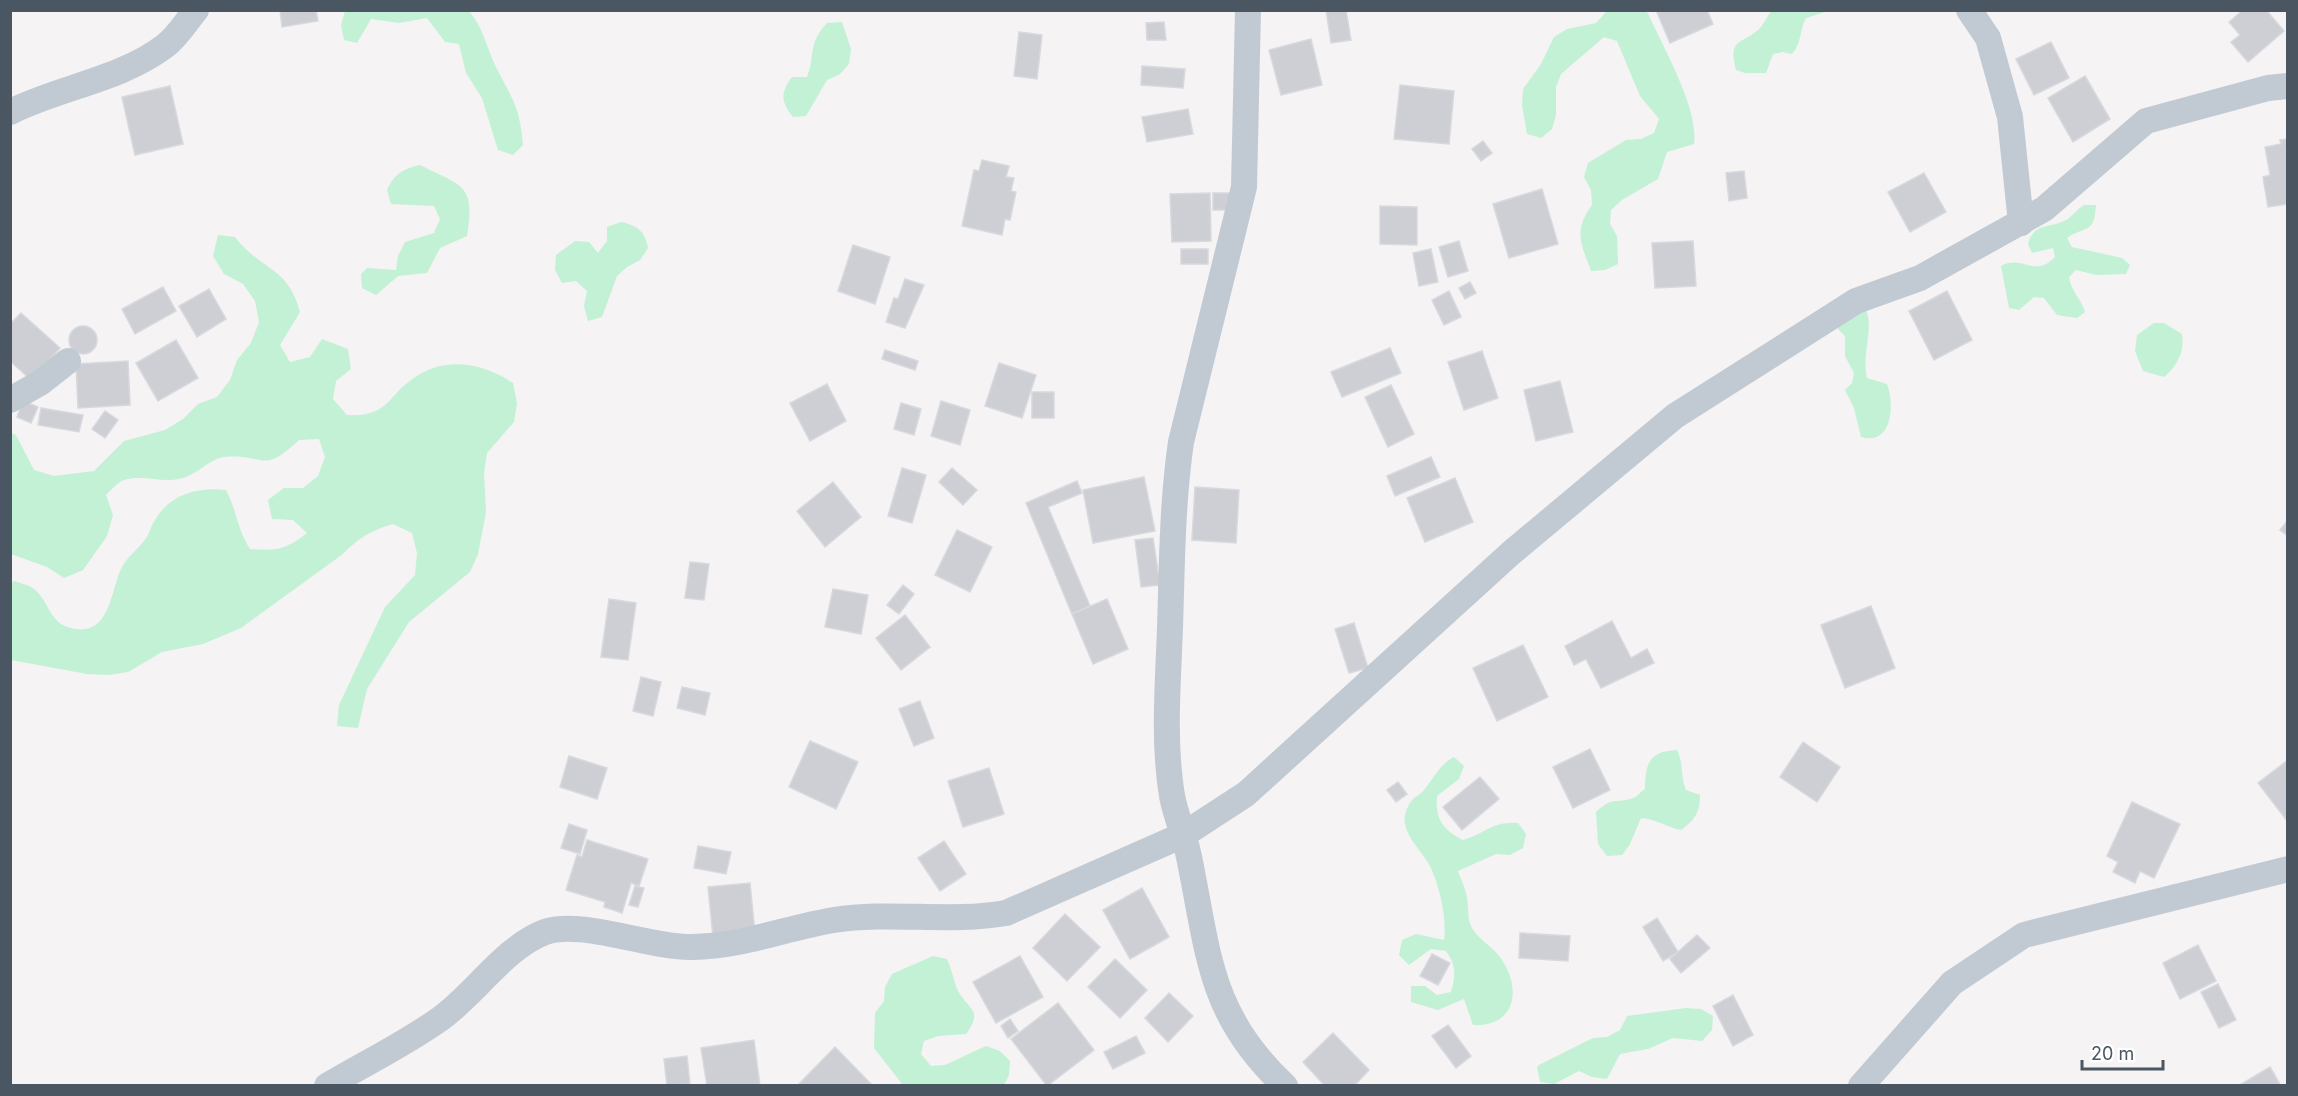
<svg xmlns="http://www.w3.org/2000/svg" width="2298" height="1096" font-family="Inter,sans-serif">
	<rect width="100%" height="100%" fill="#f5f3f3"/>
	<g fill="#c3f1d5">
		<path d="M1772,10L1828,11L1806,18C1799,31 1802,43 1792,54L1782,52L1773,54L1766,73H1745L1736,70C1728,39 1740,45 1758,30C1764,25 1767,16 1772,10Z"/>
		<path d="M345,11H469C483,27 486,46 495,65C512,99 520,106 523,145L513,155L498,150L482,98L466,73L459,44L445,42L427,18L399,23L371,19L357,43L344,40L341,25Z"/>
		<path d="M1611,11H1642L1648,13C1663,48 1699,108 1694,144L1667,152L1658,179L1622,200L1611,210L1610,224L1617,236L1618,264L1605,270L1591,271C1581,243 1573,231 1592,205L1591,190L1584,177L1588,163L1626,140L1641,139L1654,133L1659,119L1640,96L1617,41L1604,37L1561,74L1556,87V115L1552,129L1541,138L1527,134L1522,105L1523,89L1541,64L1554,37L1567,29L1596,23L1606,12Z"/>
		<path d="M842,22L851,49L849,64L840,74L827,80L806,116L793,117C781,102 780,93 792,77H807C816,54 807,45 827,23Z"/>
		<path d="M420,165C461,186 476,183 467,236L440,248L427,273L398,276L376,295L362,288L361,274L367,268L396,270L398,256L405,242L434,233L440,219L434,206L391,204L387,190C395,173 403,169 420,165Z"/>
		<path d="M2084,205H2096C2094,235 2086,225 2067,238L2072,247L2122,258L2130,265L2126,274L2096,275L2076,270L2069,277C2071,292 2081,298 2085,312L2077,318L2057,315L2044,298L2034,297L2019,310L2009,308L2001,266C2023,254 2034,279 2055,257L2053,248L2032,253L2028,244C2034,222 2049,229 2066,220C2072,217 2077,209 2084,205Z"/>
		<path d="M621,222C638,226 645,231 648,248L640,260L627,267L617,276L602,317L588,321L584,306L587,291L576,281L562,283L555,270L556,255L575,241L589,242L598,253L607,241V227Z"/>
		<path d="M218,235L235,237C261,271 288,266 300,312L280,345L290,362L310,357L322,339L348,349L351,369L336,381L333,399L347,415C391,417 386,395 417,376C448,356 484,364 513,383L517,403L514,422L487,453L484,473L486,512L478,554L470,572L409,622L367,689L358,728L337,726L339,705L385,607L415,575L417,553L412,533L393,524C372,530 358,538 343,554L241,628L203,644L162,652L128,672L108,675L87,674L11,660L10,585L14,581C19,583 26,584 31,587C51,599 46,625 76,629C110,634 111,590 121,569C126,557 140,548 147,537C150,532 151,526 155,520C170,494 198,487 226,490C237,511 237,529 250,549C276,551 286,550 307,533L293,520L272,519L268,500L284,488H303L318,476L325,457L319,439L299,440C261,476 264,453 224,457C210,459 197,474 183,478C163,484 143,474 124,480C118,482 111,490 106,495L113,515L107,536L83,570L64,578L47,567L11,554V433L16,435L34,470L54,476L94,471L124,441L165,430L183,419L198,404L217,397L230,380L237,360L251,343L259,322L255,301L243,284L224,274L213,256Z"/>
		<path d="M1864,306C1876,327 1861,351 1867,378L1887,384C1895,406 1892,446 1861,437L1854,408L1845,390L1852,383L1854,373L1845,356V336L1838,329L1839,319Z"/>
		<path d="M2154,323H2164L2182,334C2185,351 2177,366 2164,377L2143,371L2135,351L2137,335Z"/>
		<path d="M1677,750C1684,764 1680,776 1686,790L1700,795C1700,812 1695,820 1681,830C1666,827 1657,819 1641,818L1630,844L1622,855L1607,856L1598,844L1596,812C1613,796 1616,804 1633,798C1637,797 1641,791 1645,789C1645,763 1650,751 1677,750Z"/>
		<path d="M1454,757L1464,766L1459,779L1437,796C1435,819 1443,830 1463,840C1485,834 1492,821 1518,823L1526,834L1523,848L1510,855L1496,854L1458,871C1461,880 1466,889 1467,898C1469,908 1467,917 1471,926C1477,939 1491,945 1500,957C1522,987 1517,1027 1473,1025L1464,999L1438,1010L1411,1002V986H1425L1437,995L1451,992C1456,975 1456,965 1446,951L1431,949L1409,965L1399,955L1402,940L1416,934L1444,940C1447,919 1440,888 1431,868C1421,847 1390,827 1413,799C1416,796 1421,794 1424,790C1435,777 1439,765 1454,757Z"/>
		<path d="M933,956L947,959C951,968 953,977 956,986C964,1009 986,1007 966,1034L938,1036L924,1041L921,1054L931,1066L945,1065L986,1046L1000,1051L1010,1061L1009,1075L1004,1085H903L874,1048L875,1013L884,1001L885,987L892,974Z"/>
		<path d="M1686,1008L1701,1009L1713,1016L1712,1030L1702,1041L1673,1038L1648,1049L1620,1054L1607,1079L1592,1077L1579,1071L1554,1084L1540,1082L1537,1067L1539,1065L1593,1038L1607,1037L1620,1030L1627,1016Z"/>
	</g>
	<g fill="#cdcfd5" stroke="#d7d9de" stroke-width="1.5">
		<path d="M280,10H316L318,21L282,27Z"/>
		<path d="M1326,10H1346L1351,40L1331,43Z"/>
		<path d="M1656,10H1707L1713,24L1670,43Z"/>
		<path d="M2243,10H2266L2284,31L2248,62L2231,42L2240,35L2229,22Z"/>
		<path d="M1164,22L1166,40H1147L1146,23Z"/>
		<path d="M1019,32L1042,35L1037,79L1014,76Z"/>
		<path d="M1311,39L1322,85L1281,95L1269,50Z"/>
		<path d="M2051,42L2069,78L2034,95L2016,59Z"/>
		<path d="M1142,66L1185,69L1183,88L1141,85Z"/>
		<path d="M2085,76L2110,119L2073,142L2048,98Z"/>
		<path d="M1400,85L1454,91L1449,144L1394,139Z"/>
		<path d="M170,86L183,144L135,155L122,97Z"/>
		<path d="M1188,109L1193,134L1147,142L1142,117Z"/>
		<path d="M2288,139V204L2268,207L2263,177L2270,175L2265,147L2281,144L2280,140Z"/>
		<path d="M1483,141L1492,153L1481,161L1472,149Z"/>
		<path d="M982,160L1009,166L1006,177L1014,178L1011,191L1016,192L1010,220L1005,219L1002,235L962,226L974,170L979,171Z"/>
		<path d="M1744,171L1747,198L1729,201L1726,173Z"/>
		<path d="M1924,173L1946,212L1910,232L1888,192Z"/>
		<path d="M1542,189L1558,244L1509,258L1493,204Z"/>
		<path d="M1210,193L1211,241L1172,242L1170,194Z"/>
		<path d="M1213,193H1231L1232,210H1213Z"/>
		<path d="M1380,206L1417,207V245L1380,244Z"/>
		<path d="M1459,241L1468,271L1448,277L1439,247Z"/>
		<path d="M1693,241L1696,286L1655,288L1652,243Z"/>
		<path d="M853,245L890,257L875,304L838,291Z"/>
		<rect x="1181" y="249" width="27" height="15"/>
		<path d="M1431,249L1438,282L1419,286L1413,253Z"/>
		<path d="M905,279L924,285L905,328L886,322L894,298L898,299Z"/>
		<path d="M1470,282L1476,293L1465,299L1459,288Z"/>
		<path d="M163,287L176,311L135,334L122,309Z"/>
		<path d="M209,289L226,319L197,337L179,306Z"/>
		<path d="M1449,291L1461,317L1444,325L1432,300Z"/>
		<path d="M1947,291L1972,340L1934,360L1909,311Z"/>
		<path d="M21,313L60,348L31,380L10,361V324Z"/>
		<circle cx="83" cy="340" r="14"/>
		<path d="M176,340L198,378L158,401L136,363Z"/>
		<path d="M1390,348L1401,373L1342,397L1331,372Z"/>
		<path d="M885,350L918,361L915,370L882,359Z"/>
		<path d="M1482,351L1498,398L1464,410L1448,362Z"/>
		<path d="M128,361L130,405L78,408L76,364Z"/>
		<path d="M999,363L1036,375L1022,418L985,406Z"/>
		<path d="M1560,381L1573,432L1536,441L1524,390Z"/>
		<path d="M827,384L846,421L810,441L790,403Z"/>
		<path d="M1391,385L1414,434L1388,447L1365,397Z"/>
		<rect x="1032" y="392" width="22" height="26"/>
		<path d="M23,401L38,407L31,423L17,417Z"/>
		<path d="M941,401L970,410L960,445L931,436Z"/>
		<path d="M901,403L921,409L914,435L894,429Z"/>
		<path d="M41,408L83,415L79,432L38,425Z"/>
		<path d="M105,411L118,420L105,438L92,429Z"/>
		<path d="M1431,457L1440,477L1395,496L1387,476Z"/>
		<path d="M902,468L926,475L912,523L888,516Z"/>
		<path d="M952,468L977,490L963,505L939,482Z"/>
		<path d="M1144,477L1155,531L1093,543L1083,490Z"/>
		<path d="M1455,478L1473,522L1425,542L1407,498Z"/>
		<path d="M1077,481L1082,493L1048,507L1090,606L1072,614L1026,503Z"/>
		<path d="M833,482L861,517L825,547L797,511Z"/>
		<path d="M1195,487L1239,490L1236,543L1192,540Z"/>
		<path d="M2288,520V536L2280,530Z"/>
		<path d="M957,530L992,547L970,592L935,575Z"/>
		<path d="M1153,538L1160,585L1141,587L1135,540Z"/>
		<path d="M690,562L709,564L704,600L685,598Z"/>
		<path d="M903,585L914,594L899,614L887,605Z"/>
		<path d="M833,589L868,595L861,634L825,627Z"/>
		<path d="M609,599L636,603L628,660L601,657Z"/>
		<path d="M1107,599L1128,649L1093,664L1072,614Z"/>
		<path d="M1871,606L1895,668L1845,688L1821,625Z"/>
		<path d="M905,615L930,647L901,670L876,638Z"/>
		<path d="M1612,621L1631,658L1647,649L1654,663L1601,688L1586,659L1574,665L1565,646Z"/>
		<path d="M1354,623L1368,668L1349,673L1335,629Z"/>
		<path d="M1523,645L1548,697L1497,721L1473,668Z"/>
		<path d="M641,677L661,682L653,716L633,711Z"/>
		<path d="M682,687L710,693L705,715L677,708Z"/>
		<path d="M920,701L934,738L914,746L899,709Z"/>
		<path d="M810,741L858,762L836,809L789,787Z"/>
		<path d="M1803,742L1840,767L1817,802L1780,777Z"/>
		<path d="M1590,749L1610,790L1573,808L1553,767Z"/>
		<path d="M569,756L607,768L597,799L560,787Z"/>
		<path d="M2288,760V822L2258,783Z"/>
		<path d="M989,768L1004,814L963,827L948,781Z"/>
		<path d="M1480,777L1499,799L1462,830L1443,807Z"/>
		<path d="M1398,782L1407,794L1396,802L1387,790Z"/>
		<path d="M2132,802L2180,824L2154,878L2140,871L2135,883L2113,872L2118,862L2107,856Z"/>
		<path d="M569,824L587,830L580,854L561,848Z"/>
		<path d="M587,840L648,859L639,886L631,883L622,913L604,907L605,902L566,890L577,855L582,857Z"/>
		<path d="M944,841L966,874L940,891L918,858Z"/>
		<path d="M698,846L731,852L726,874L694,868Z"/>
		<path d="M750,883L755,933L713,937L708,887Z"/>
		<path d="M635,886L644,888L638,907L629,905Z"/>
		<path d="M1142,888L1169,937L1130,959L1103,910Z"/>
		<path d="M1065,914L1100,947L1067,981L1033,948Z"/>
		<path d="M1657,918L1678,952L1663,961L1643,927Z"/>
		<path d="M1520,933L1570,936L1568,961L1519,958Z"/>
		<path d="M1697,935L1710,948L1681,973L1670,959Z"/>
		<path d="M2198,945L2216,981L2180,999L2163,963Z"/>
		<path d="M1432,954L1450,963L1438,985L1420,976Z"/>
		<path d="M1020,956L1043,997L996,1023L973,982Z"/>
		<path d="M1115,959L1147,990L1120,1018L1088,987Z"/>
		<path d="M2218,984L2236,1020L2219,1028L2201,992Z"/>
		<path d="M1169,993L1193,1016L1168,1042L1145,1018Z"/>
		<path d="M1733,995L1753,1035L1733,1046L1713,1006Z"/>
		<path d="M1058,1003L1094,1050L1047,1086L1011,1039Z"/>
		<path d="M1010,1019L1018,1031L1008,1038L1001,1026Z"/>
		<path d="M1448,1025L1471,1056L1456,1068L1432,1036Z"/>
		<path d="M1333,1033L1369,1070L1354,1086H1325L1303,1062Z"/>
		<path d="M1136,1036L1145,1053L1113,1069L1104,1052Z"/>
		<path d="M754,1040L760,1086H707L701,1048Z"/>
		<path d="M835,1047L873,1086H797Z"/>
		<path d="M687,1056L690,1084L667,1086L664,1059Z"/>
		<path d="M2270,1067L2281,1086H2238Z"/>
	</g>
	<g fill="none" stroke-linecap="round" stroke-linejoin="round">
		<g stroke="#c1cad2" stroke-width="26">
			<path d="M1248,10L1244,187L1181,442C1172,504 1172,566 1170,628C1168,683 1163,741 1172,796C1176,817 1185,836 1189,857C1209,953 1208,1014 1285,1086"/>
			<path d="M1969,10L1988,38L2010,117L2021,223"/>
			<path d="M10,112C60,87 120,80 165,46C177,37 186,22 196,10"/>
			<path d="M10,400L40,383L68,361"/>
			<path d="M327,1086C364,1064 405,1044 440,1019C475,994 505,947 545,932C580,919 651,948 692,947C744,946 785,928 834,920C891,911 949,923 1006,913L1183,835L1246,794L1511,553L1675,416L1856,301L1920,278L2044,209L2146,121L2268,88L2288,86"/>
			<path d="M1861,1086L1952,983L2024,935L2288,869"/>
		</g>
	</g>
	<rect width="2298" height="1096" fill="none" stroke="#4a5661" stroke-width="24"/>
	<path d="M2082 1060v9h81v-9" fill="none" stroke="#4a5661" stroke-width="3"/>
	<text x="2091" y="1060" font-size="18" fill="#4a5661" stroke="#ffffff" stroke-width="4.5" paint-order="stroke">20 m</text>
</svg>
